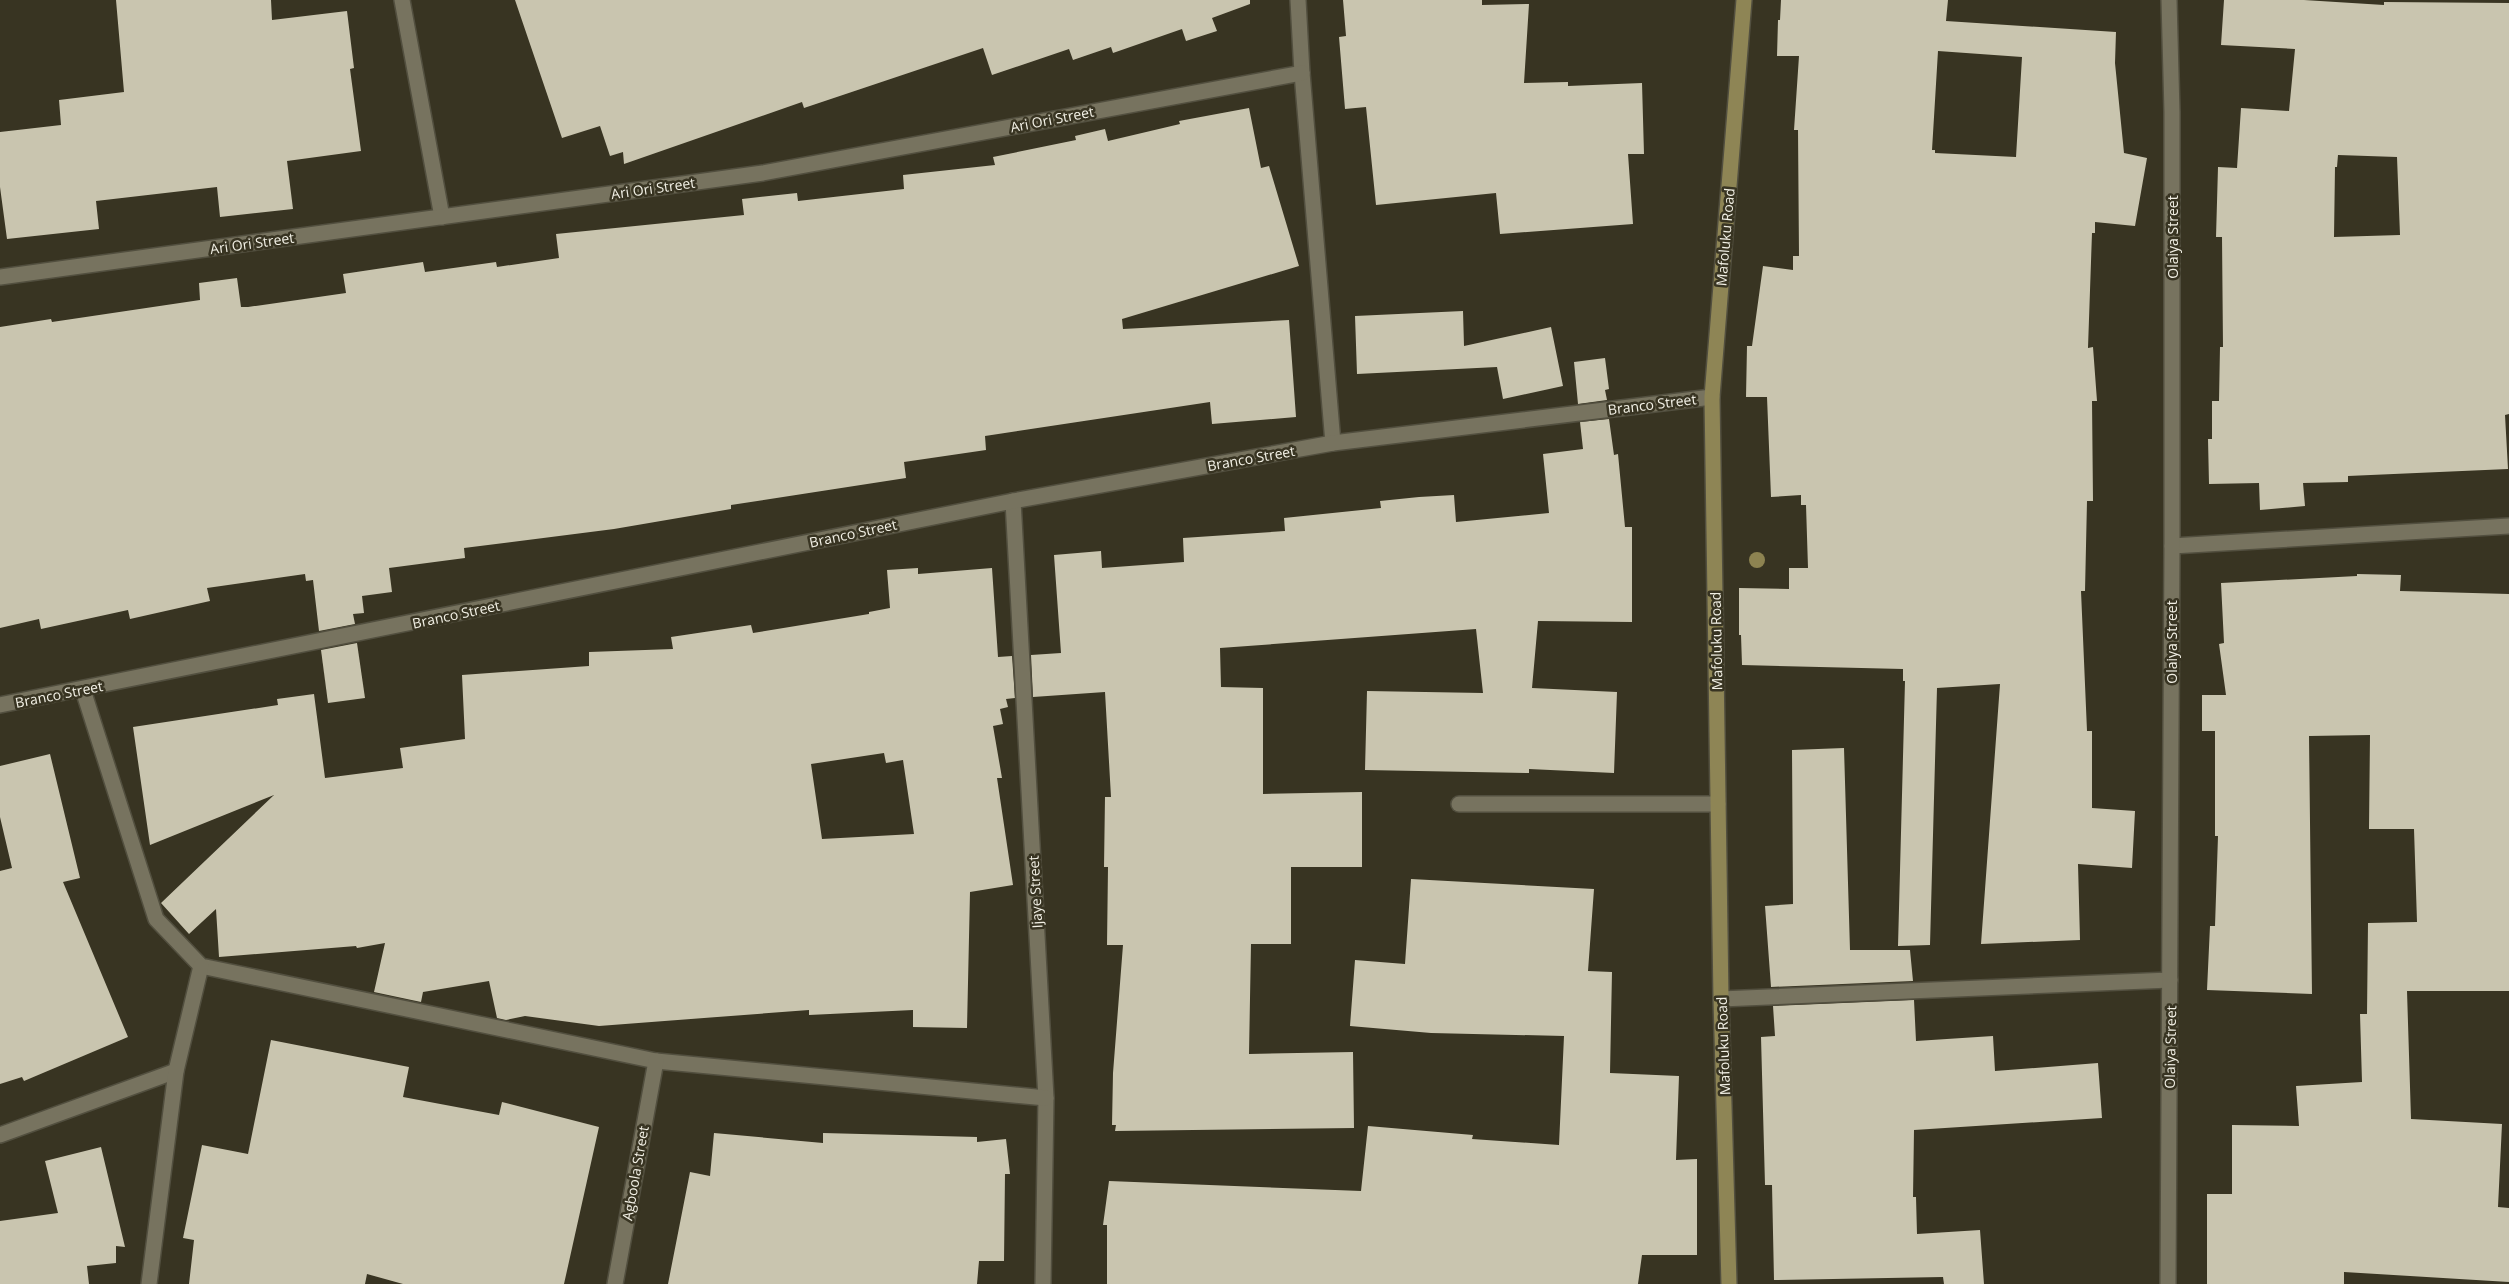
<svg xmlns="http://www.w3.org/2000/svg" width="2509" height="1284" font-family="'Open Sans',sans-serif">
	<rect width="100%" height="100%" fill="#383422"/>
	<g fill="#c9c5af" fill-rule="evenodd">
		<path d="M116,0H271L272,20L347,11L354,68L350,69L361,151L287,161L293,209L220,217L217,187L96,201L99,229L7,239L0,187V132L61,125L59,100L124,92Z"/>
		<path d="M515,0H1250V4L1212,18L1217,31L1186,41L1182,29L1113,53L1111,47L1073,60L1069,49L992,75L983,48L804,108L802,102L624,164L623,152L610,156L600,126L562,138Z"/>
		<path d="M1343,0H1482V5L1529,4L1524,83L1568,82V86L1642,83L1644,154H1628L1633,224L1500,234L1496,193L1376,205L1366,107L1345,109L1339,37L1346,36Z"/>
		<path d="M1781,0H1948L1946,21L2116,32L2115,63L2124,153L2147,158L2135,226L2095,222V233H2092L2088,348L2093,347L2097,401H2092L2093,501H2087L2085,591H2081L2087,731H2092V808L2135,811L2132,868L2078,864L2080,940L1981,944L2000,684L1937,688L1930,945L1898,946L1905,681H1903V669L1742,665L1741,635H1739V588L1789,589V568H1808L1806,505H1801V495L1771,497L1767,397H1746L1747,346H1752L1763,266L1793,270V256H1799L1798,130H1794L1799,56H1777L1778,20H1780ZM1938,51L2022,57L2016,157L1935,153V150H1932Z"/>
		<path d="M2224,0H2304L2384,5V2L2509,3V414L2505,415L2508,469L2348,476V482L2303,483L2305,506L2260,510L2259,483L2209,484L2208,439H2212V401H2219L2220,347H2223L2222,237H2216L2218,167L2237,168L2241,108L2289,111L2295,49L2221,45ZM2338,155L2397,157L2400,235L2334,237L2335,167H2337Z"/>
		<path d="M1249,108L1261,168L1269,166L1299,266L1122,319L1123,329L1289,320L1296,417L1212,424L1210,402L985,436L986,450L904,462L906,478L731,505V509L614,529L464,548L465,558L389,568L392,592L362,596L364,613L353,614L355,624L319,631L313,580L306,581L305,574L207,588L210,601L130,619L128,610L41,629L39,619L0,628V327L51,319L52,322L200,300L199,283L237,278L241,307H248L346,293L343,274L423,262L425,272L496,262L497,267L559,258L556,234L744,215L742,199L797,193L798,201L904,189L903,175L995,165L993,157L1076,140L1075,136L1105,129L1108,141L1180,124L1179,121Z"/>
		<path d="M1463,311L1464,346L1551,327L1563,386L1503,399L1497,367L1357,374L1355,316Z"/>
		<path d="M1605,358L1609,389L1605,390L1607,400L1578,404L1574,362Z"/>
		<path d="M1609,419L1614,455L1618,454L1625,527H1632V622L1538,621L1532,688L1617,692L1614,773L1529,769V773L1365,770L1367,691L1483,693L1476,629L1220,648L1221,687L1263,688V794L1362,792V867H1291V944H1251L1249,1054L1353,1052L1354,1128L1115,1131L1116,1125H1112L1113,1073L1123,945H1107L1108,867H1104L1105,797H1111L1105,692L1033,697L1031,655L1061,653L1054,555L1101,551L1102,568L1184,562L1183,538L1285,531L1284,518L1381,508L1380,501L1419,497L1454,495L1456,522L1549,513L1543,454L1583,449L1580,422Z"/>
		<path d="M918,568V574L992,568L998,657L1012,656L1015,698L1006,699L1008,707L1000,709L1003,724L993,726L1002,778H997L1013,885L970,892L967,1028L913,1027V1010L809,1015V1010L599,1026L525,1016L506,1020L497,1018L489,981L423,992L421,1002L374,992L385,943L357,948L356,946L219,957L216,909L189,934L161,903L274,795L150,845L133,727L278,705L277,699L314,694L325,778L403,768L400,748L465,739L462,675L589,666V652L673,649L671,637L751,625L753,633L869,614V612L890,608L887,570ZM884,753L886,763L903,760L914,834L822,839L811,764Z"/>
		<path d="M2357,574L2401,575L2400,591L2509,594V991H2407L2411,1119L2502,1124L2498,1207L2509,1208V1282L2344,1272V1284H2207V1194H2232V1125L2299,1126L2296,1086L2362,1082L2360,1014H2367L2368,923L2417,922L2414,829H2369L2370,735L2309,736L2312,994L2207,990L2210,926H2215L2218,836H2215V731H2202V695H2226L2219,644L2224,643L2221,583L2357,576Z"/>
		<path d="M357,643L365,698L328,703L321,650Z"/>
		<path d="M1844,748L1850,950H1910L1913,981L1771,987L1765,906L1793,904L1792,750Z"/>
		<path d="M50,754L80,878L63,882L128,1037L24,1081L22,1077L0,1084V871L12,868L0,817V766Z"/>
		<path d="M1411,879L1594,889L1588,971L1612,972L1610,1073L1679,1076L1676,1160L1697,1159V1255H1642L1638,1284H1107V1225H1103L1109,1181L1361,1191L1368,1126L1473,1135L1472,1139L1559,1145L1564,1036L1431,1033L1350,1026L1355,960L1405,964Z"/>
		<path d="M1914,1000L1916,1041L1993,1036L1995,1071L2098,1063L2102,1118L1914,1130L1913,1197H1916L1917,1234L1980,1230L1984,1284H1944L1943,1277L1774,1280L1772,1185H1765L1761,1037L1775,1036L1773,1006Z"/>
		<path d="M271,1040L409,1067L403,1097L499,1115L502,1102L599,1127L564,1284H403L367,1274L365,1284H189L194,1240L183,1238L202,1145L248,1154Z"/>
		<path d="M714,1133L823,1143V1133L977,1137V1142L1006,1139L1010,1174H1005L1004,1261H979L977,1284H668L690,1172L710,1176Z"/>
		<path d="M101,1147L125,1247L116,1246V1263L87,1266L89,1284H0V1221L58,1213L45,1161Z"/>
	</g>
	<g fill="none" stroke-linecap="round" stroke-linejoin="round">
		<g stroke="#524f3f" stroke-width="18">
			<path id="lane" d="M1459,804H1718"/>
		</g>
		<g stroke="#524f3f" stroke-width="18">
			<g id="street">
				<path d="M402,0L442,217"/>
				<path d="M1298,0L1302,73L1333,443"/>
				<path d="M0,277L763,173L1302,73"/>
				<path d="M1013,501L1046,1098L1043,1284"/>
				<path d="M2172,546L2509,526"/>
				<path d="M83,690L156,919L201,966L656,1061L1046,1098"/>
				<path d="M0,705L1013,501L1333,443L1712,397"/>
				<path d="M1721,999L2170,980"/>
				<path d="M0,1135L176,1071"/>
				<path d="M149,1284L176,1071L201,966"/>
				<path d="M615,1284L656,1061"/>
				<path d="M2168,1284L2172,546V112L2169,0"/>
			</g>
		</g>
		<g stroke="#524f3f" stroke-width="18">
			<path id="secondary" d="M1729,1284L1721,999L1712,397L1744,0"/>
		</g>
		<use href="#lane" stroke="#77735f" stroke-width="15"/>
		<use href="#street" stroke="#77735f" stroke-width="15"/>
		<use href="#secondary" stroke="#8e8555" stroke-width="15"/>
	</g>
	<circle fill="#8d8351" cx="1757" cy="560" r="8"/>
	<g text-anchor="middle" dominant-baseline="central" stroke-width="5" stroke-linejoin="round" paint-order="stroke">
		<g font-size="14" fill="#f2f0e5" stroke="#383422">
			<text transform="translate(1052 119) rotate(-11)">Ari Ori Street</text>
			<text transform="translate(653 188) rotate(-8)">Ari Ori Street</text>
			<text transform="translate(1725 237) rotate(-85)">Mafoluku Road</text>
			<text transform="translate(2172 237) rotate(-90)">Olaiya Street</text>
			<text transform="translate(252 243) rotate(-8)">Ari Ori Street</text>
			<text transform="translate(1652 404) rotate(-7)">Branco Street</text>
			<text transform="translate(1251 458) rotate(-10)">Branco Street</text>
			<text transform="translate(853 533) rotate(-12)">Branco Street</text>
			<text transform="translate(456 614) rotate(-12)">Branco Street</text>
			<text transform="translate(1716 641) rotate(-91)">Mafoluku Road</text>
			<text transform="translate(2171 642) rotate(-90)">Olaiya Street</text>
			<text transform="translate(59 694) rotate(-11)">Branco Street</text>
			<text transform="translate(1035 892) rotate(-93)">Ijaye Street</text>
			<text transform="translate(1723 1046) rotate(-92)">Mafoluku Road</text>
			<text transform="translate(2170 1047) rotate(-89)">Olaiya Street</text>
			<text transform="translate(635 1173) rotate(-80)">Agboola Street</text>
		</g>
	</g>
</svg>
